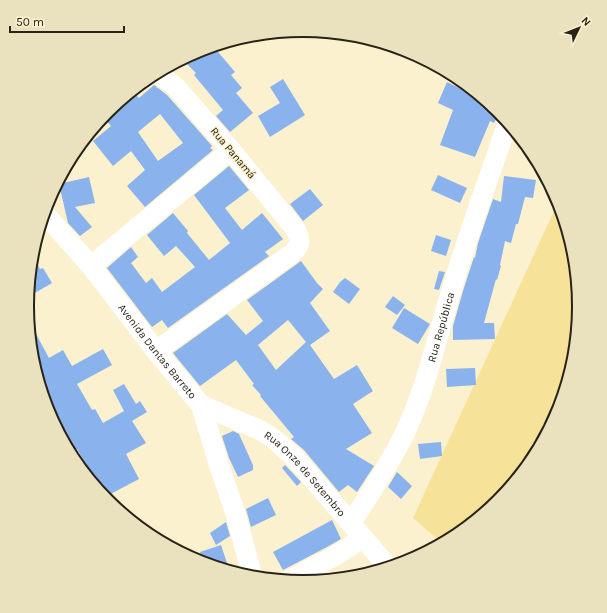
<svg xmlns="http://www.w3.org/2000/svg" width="607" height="613" font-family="Karla,sans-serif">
	<rect width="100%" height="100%" fill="#fbf1ce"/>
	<path fill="#f7e299" d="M559,200L575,253L580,307L575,361L559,413L533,460L499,502L457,537L443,544L413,518Z"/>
	<g fill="#8ab2ed" fill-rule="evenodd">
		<path d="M213,46L235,72L231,75L242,88L236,93L253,113L230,132L216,116L223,110L194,75L196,73L182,59L198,51Z"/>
		<path d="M283,79L305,115L270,137L258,116L280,103L270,87Z"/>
		<path d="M447,82L489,103L500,112L494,123L490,121L475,157L440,145L453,110L438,103Z"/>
		<path d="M154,85L167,95L212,146L210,148L213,150L145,207L127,186L145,170L131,151L113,166L93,141L111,126L105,119L136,95L139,98ZM160,114L183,143L158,161L138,132Z"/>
		<path d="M229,166L249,190L225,208L242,230L262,213L283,239L265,252L269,256L168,328L162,320L152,327L107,268L131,247L138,257L131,263L146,283L152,278L162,292L195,267L176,246L164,256L147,235L173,213L188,231L187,233L209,260L230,243L194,195Z"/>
		<path d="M438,175L467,188L460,203L431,190Z"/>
		<path d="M504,176L536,180L533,198L525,197L518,224H516L511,243L505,241L500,265L501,266L497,280L496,279L484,323H494L495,339L453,340V326L463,291L474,257L475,258L478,243L493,199L501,202Z"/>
		<path d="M89,177L95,203L75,207L92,227L80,236L68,223L59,184Z"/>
		<path d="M310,189L323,205L303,221L290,204Z"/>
		<path d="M436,235L451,240L446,256L431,251Z"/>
		<path d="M32,253L40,269L43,268L52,283L28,297Z"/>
		<path d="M301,261L317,283L323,289L310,303L330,331L310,345L334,379L357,365L373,391L353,404L372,433L346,449L374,466L357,492L348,485L339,492L304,450L291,439L294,437L260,396L261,395L252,385L254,384L236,360L200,386L173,353L227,314L246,335L263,321L247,300ZM288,320L306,342L276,370L258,345Z"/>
		<path d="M439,271L445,272L439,290L434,289Z"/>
		<path d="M345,278L360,289L349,304L333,292L340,282Z"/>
		<path d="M393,296L405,305L397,315L385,307Z"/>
		<path d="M404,308L430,324L418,344L392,328Z"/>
		<path d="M29,321L49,358L63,350L72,366L103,349L112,365L77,384L92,410L95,409L103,423L124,411L113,390L124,384L136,404L140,401L147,412L132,421L146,443L126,454L139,479L105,497L77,449L70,453L48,412L32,360Z"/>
		<path d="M475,368L476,385L447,387L446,369Z"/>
		<path d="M233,431L239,434L253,465V470L238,477L229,458L222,436Z"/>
		<path d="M441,442L442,456L420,459L418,444Z"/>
		<path d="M285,465L301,482L297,486L282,468Z"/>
		<path d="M397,472L412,486L401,499L388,487Z"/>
		<path d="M268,498L276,515L251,527L246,509Z"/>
		<path d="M332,520L341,539L327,547L283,570L273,552Z"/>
		<path d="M226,522L230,536L216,545L210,533Z"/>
		<path d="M221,545L230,572L204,564L200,552Z"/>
	</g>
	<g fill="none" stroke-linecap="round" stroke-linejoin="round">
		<g stroke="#fff" stroke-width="20">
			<path id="s1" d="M44,213L91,266L156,351L201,405L220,468L235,512L253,578"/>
			<path d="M91,266L231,150"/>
			<path d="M156,351L290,255C300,246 302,243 296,230L231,150L175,86L157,73"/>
			<path id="s2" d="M201,405L260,430L274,439L295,458L389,568"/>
			<path id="s3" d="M351,523C370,494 389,465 404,435C426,389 437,337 452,288C469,232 489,177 508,122"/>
			<path d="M287,581L333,557L363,538"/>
		</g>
	</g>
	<g text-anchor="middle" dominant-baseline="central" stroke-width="3" stroke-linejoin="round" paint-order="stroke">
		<g font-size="11" fill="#272316" stroke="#fbf1ce">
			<text transform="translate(233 153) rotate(50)">Rua Panamá</text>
			<text stroke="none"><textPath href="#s3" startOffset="217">Rua República</textPath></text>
			<text stroke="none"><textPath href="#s1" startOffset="179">Avenida Dantas Barreto</textPath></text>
			<text stroke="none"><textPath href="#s2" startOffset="127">Rua Onze de Setembro</textPath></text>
		</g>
	</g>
	<path d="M0 0H607V613H0ZM34 306a269 269 0 1 1 538 0a269 269 0 1 1-538 0Z" fill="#eae1bf" fill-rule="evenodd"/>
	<path fill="none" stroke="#272316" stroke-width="2" d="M34 306a269 269 0 1 1 538 0a269 269 0 1 1-538 0Z"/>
	<g transform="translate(579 28) rotate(47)" stroke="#fbf1ce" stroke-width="3" paint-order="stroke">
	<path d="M0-3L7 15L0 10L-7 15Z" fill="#272316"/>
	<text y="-6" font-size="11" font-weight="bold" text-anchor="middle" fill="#272316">N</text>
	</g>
	<path d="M10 26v6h114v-6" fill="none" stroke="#272316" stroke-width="2"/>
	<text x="16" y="26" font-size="12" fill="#272316" stroke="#fbf1ce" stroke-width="3" paint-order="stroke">50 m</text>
</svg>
